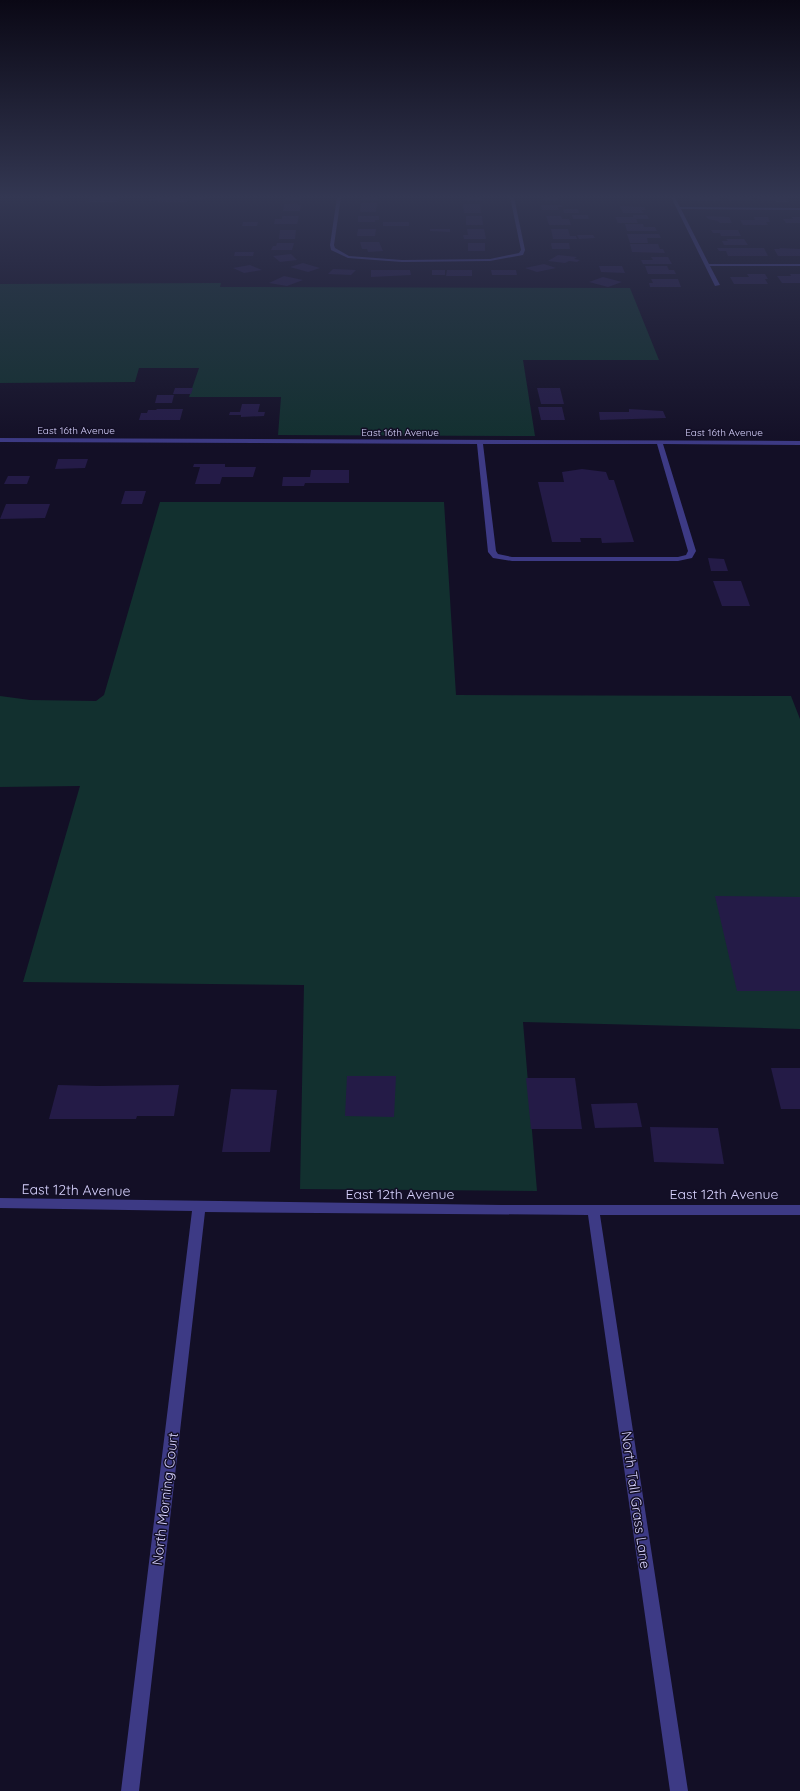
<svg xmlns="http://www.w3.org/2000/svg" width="800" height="1791" font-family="Quicksand,sans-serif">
	<rect width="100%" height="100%" fill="#130f26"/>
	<g fill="#12302f">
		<path d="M221,283L220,287L630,288L659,360H523L535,436L278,435L281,397H189L199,368H139L135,382L0,383V284Z"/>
		<path d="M160,502H444L456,695L791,696L800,719V1029L523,1022L537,1191L300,1189L304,985L23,982L80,786L0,787V696L30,700L96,701L104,695Z"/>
	</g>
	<g fill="#241b47">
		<path d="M45,197H64L62,200H42Z"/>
		<path d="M91,197H120L117,202H88Z"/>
		<path d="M157,197H180L179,199H188L187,202L148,201L149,199H156Z"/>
		<path d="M201,197H211V198L194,200L192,198Z"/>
		<path d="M285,197H301V200H284Z"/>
		<path d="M362,197H378V200H361Z"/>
		<path d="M464,197H481L482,201H465Z"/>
		<path d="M542,197H558L559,201H543Z"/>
		<path d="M689,197H719L722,201H691Z"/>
		<path d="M726,197H750L753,200L729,201Z"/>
		<path d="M757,197H785L789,202H776L774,200L758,199Z"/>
		<path d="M298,203V205H301L300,211H283L284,204Z"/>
		<path d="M361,203H377L376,212H360Z"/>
		<path d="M463,204H480L481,213H464Z"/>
		<path d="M541,205H562L563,207H558L559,210H542Z"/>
		<path d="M620,206L644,207L646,210H641L644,213H623Z"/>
		<path d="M563,209H578L579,213H564Z"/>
		<path d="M572,215H588L589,219H573Z"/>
		<path d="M633,215H647L649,219H636L638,223H618L615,217H633Z"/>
		<path d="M282,216H299L297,224H274L275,219H282Z"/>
		<path d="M358,216H379V220H375V222H358Z"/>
		<path d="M466,216H482L483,225H466Z"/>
		<path d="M546,216H561L562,219H569L571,225H549Z"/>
		<path d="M706,216L729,217L732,223H720L718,221L708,219Z"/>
		<path d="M754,217H768L770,222H766L768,225H743L740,220H755Z"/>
		<path d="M792,217H800V223H786L783,219H793Z"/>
		<path d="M243,222H258L257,226H242Z"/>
		<rect x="383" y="222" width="26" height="4"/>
		<path d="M625,224H643L644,227H655L657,231H627Z"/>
		<path d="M358,229H376L375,236H357Z"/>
		<path d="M430,229H450V232L430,231Z"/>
		<path d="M467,229H484L486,239H464L463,235H468Z"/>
		<path d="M551,229H568L570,236H576L577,239H553Z"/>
		<path d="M280,230H296L295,239H279Z"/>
		<path d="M711,230H738L741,236H721L720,233H713Z"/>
		<path d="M627,234H659L661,238H647L648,243H630Z"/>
		<path d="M577,235H593L595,238L579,239Z"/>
		<path d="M726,239H744L748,245H724L722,241H728Z"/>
		<path d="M360,242H379L383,251L368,252L367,249H362Z"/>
		<path d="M277,243H294L292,250H271L273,246H276Z"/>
		<rect x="468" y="243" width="17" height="8"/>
		<path d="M551,243H569L570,249H552Z"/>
		<path d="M630,244H658L660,249H663L665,253L632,252Z"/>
		<path d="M717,248H764L768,256H728L726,251H719Z"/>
		<path d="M779,248L800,249V256H778L774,249H780Z"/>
		<path d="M235,252H254L253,256H234Z"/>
		<path d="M291,254L297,260L280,262L273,256Z"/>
		<path d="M558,255L577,257L574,259L580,260L577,262L569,261L565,263L548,261Z"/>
		<path d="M651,257H668L672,264H643L641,260H653Z"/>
		<path d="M303,263L320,268L308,272L290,267Z"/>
		<path d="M544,264L556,268L537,272L525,268Z"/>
		<path d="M250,265L262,270L244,273L233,268Z"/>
		<path d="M599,266H622L625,273L601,272Z"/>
		<path d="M645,266H667L669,270H674L676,274H648Z"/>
		<path d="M333,269L356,270L351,275L328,274Z"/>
		<path d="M371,270H410L411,275L371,277Z"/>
		<rect x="432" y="270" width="13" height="5"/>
		<path d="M447,270H472V276H446Z"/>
		<path d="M491,270H516L517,275H492Z"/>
		<path d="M747,274H765L768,279H765L768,284H734L730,277H749Z"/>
		<path d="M790,274H800V283H782L777,276H791Z"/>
		<path d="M284,276L303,280L287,286L269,283Z"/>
		<path d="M603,277L622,282L608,287L589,282Z"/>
		<path d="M651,279H678L681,287H650L649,283H653Z"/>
		<path d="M175,388H193L191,394H173Z"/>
		<path d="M537,388H560L564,404H541Z"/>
		<path d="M157,395H174L172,403H155Z"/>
		<path d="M242,404H260L258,412H265L264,416L241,417V415H229L230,412H240Z"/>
		<path d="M538,407H562L565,420H541Z"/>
		<path d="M157,409H183L180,420H139L141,413H147L148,410H156Z"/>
		<path d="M629,409L663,411L666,418L600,420L599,412H629Z"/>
		<path d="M58,459H88L85,468L55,469Z"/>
		<path d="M194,464H225V467H256L253,477H222L220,484H195L200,467H193Z"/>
		<path d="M582,469L606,472L609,480H614L634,542L602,543L601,538H580L581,542H552L538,482H564L562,472Z"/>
		<path d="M311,470H349V483H305L304,486H282L283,477H310Z"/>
		<path d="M8,476H30L27,484H4Z"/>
		<path d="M125,491H146L142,504H121Z"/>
		<path d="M6,504H50L45,518L0,519Z"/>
		<path d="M708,558L724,559L728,571H711Z"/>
		<path d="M713,581H741L750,606H722Z"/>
		<path d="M715,896L800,897V991H737Z"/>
		<path d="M771,1068H800V1109H781Z"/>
		<path d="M347,1076H396L394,1117L345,1116Z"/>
		<path d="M526,1078H575L582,1129H531Z"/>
		<path d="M58,1085L98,1086L179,1085L174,1116H137L136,1119H49Z"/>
		<path d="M231,1089L277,1090L270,1152H222Z"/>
		<path d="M637,1103L642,1127L595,1128L591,1104Z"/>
		<path d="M650,1127L718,1128L724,1164L654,1162Z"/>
	</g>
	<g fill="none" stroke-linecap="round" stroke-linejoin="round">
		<g fill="#3d3a85" fill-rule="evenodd">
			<path d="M337,197H341L334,245L335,248L349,256L402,260L490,259L519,253L521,250L510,197H514L525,250L523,255L490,261L402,262L348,258L331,250L330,245Z"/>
			<path d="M671,197H675L680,207L800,208V210L681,209L709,264H800V266H710L720,285L715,286Z"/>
			<path d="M0,438L800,441V445L663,444L696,551L692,558L678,561H512L493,558L488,552L477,444L0,442ZM483,444H657L688,551L686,555L678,557H512L498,554L496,551Z"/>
			<path d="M0,1198L502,1205H800V1215H600L688,1791H670L588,1215L205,1212L139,1791H121L192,1211L0,1208Z"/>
		</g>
	</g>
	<linearGradient id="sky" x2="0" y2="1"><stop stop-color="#0a0815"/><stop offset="0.44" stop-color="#333752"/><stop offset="1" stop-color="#333752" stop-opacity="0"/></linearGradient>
	<rect width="800" height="448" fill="url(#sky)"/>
	<g text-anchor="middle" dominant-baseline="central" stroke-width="3" stroke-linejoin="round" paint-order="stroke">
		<g font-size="10" fill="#d9d4ff" stroke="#130f26">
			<text x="76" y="430">East 16th Avenue</text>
			<text x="400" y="432">East 16th Avenue</text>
			<text x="724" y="432">East 16th Avenue</text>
		</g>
		<g font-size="14" fill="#d9d4ff" stroke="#130f26">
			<text transform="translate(76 1190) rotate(1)">East 12th Avenue</text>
			<text x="400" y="1194">East 12th Avenue</text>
			<text x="724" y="1194">East 12th Avenue</text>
			<text transform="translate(165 1499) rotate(-83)">North Morning Court</text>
			<text transform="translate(636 1500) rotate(82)">North Tall Grass Lane</text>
		</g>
	</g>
</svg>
